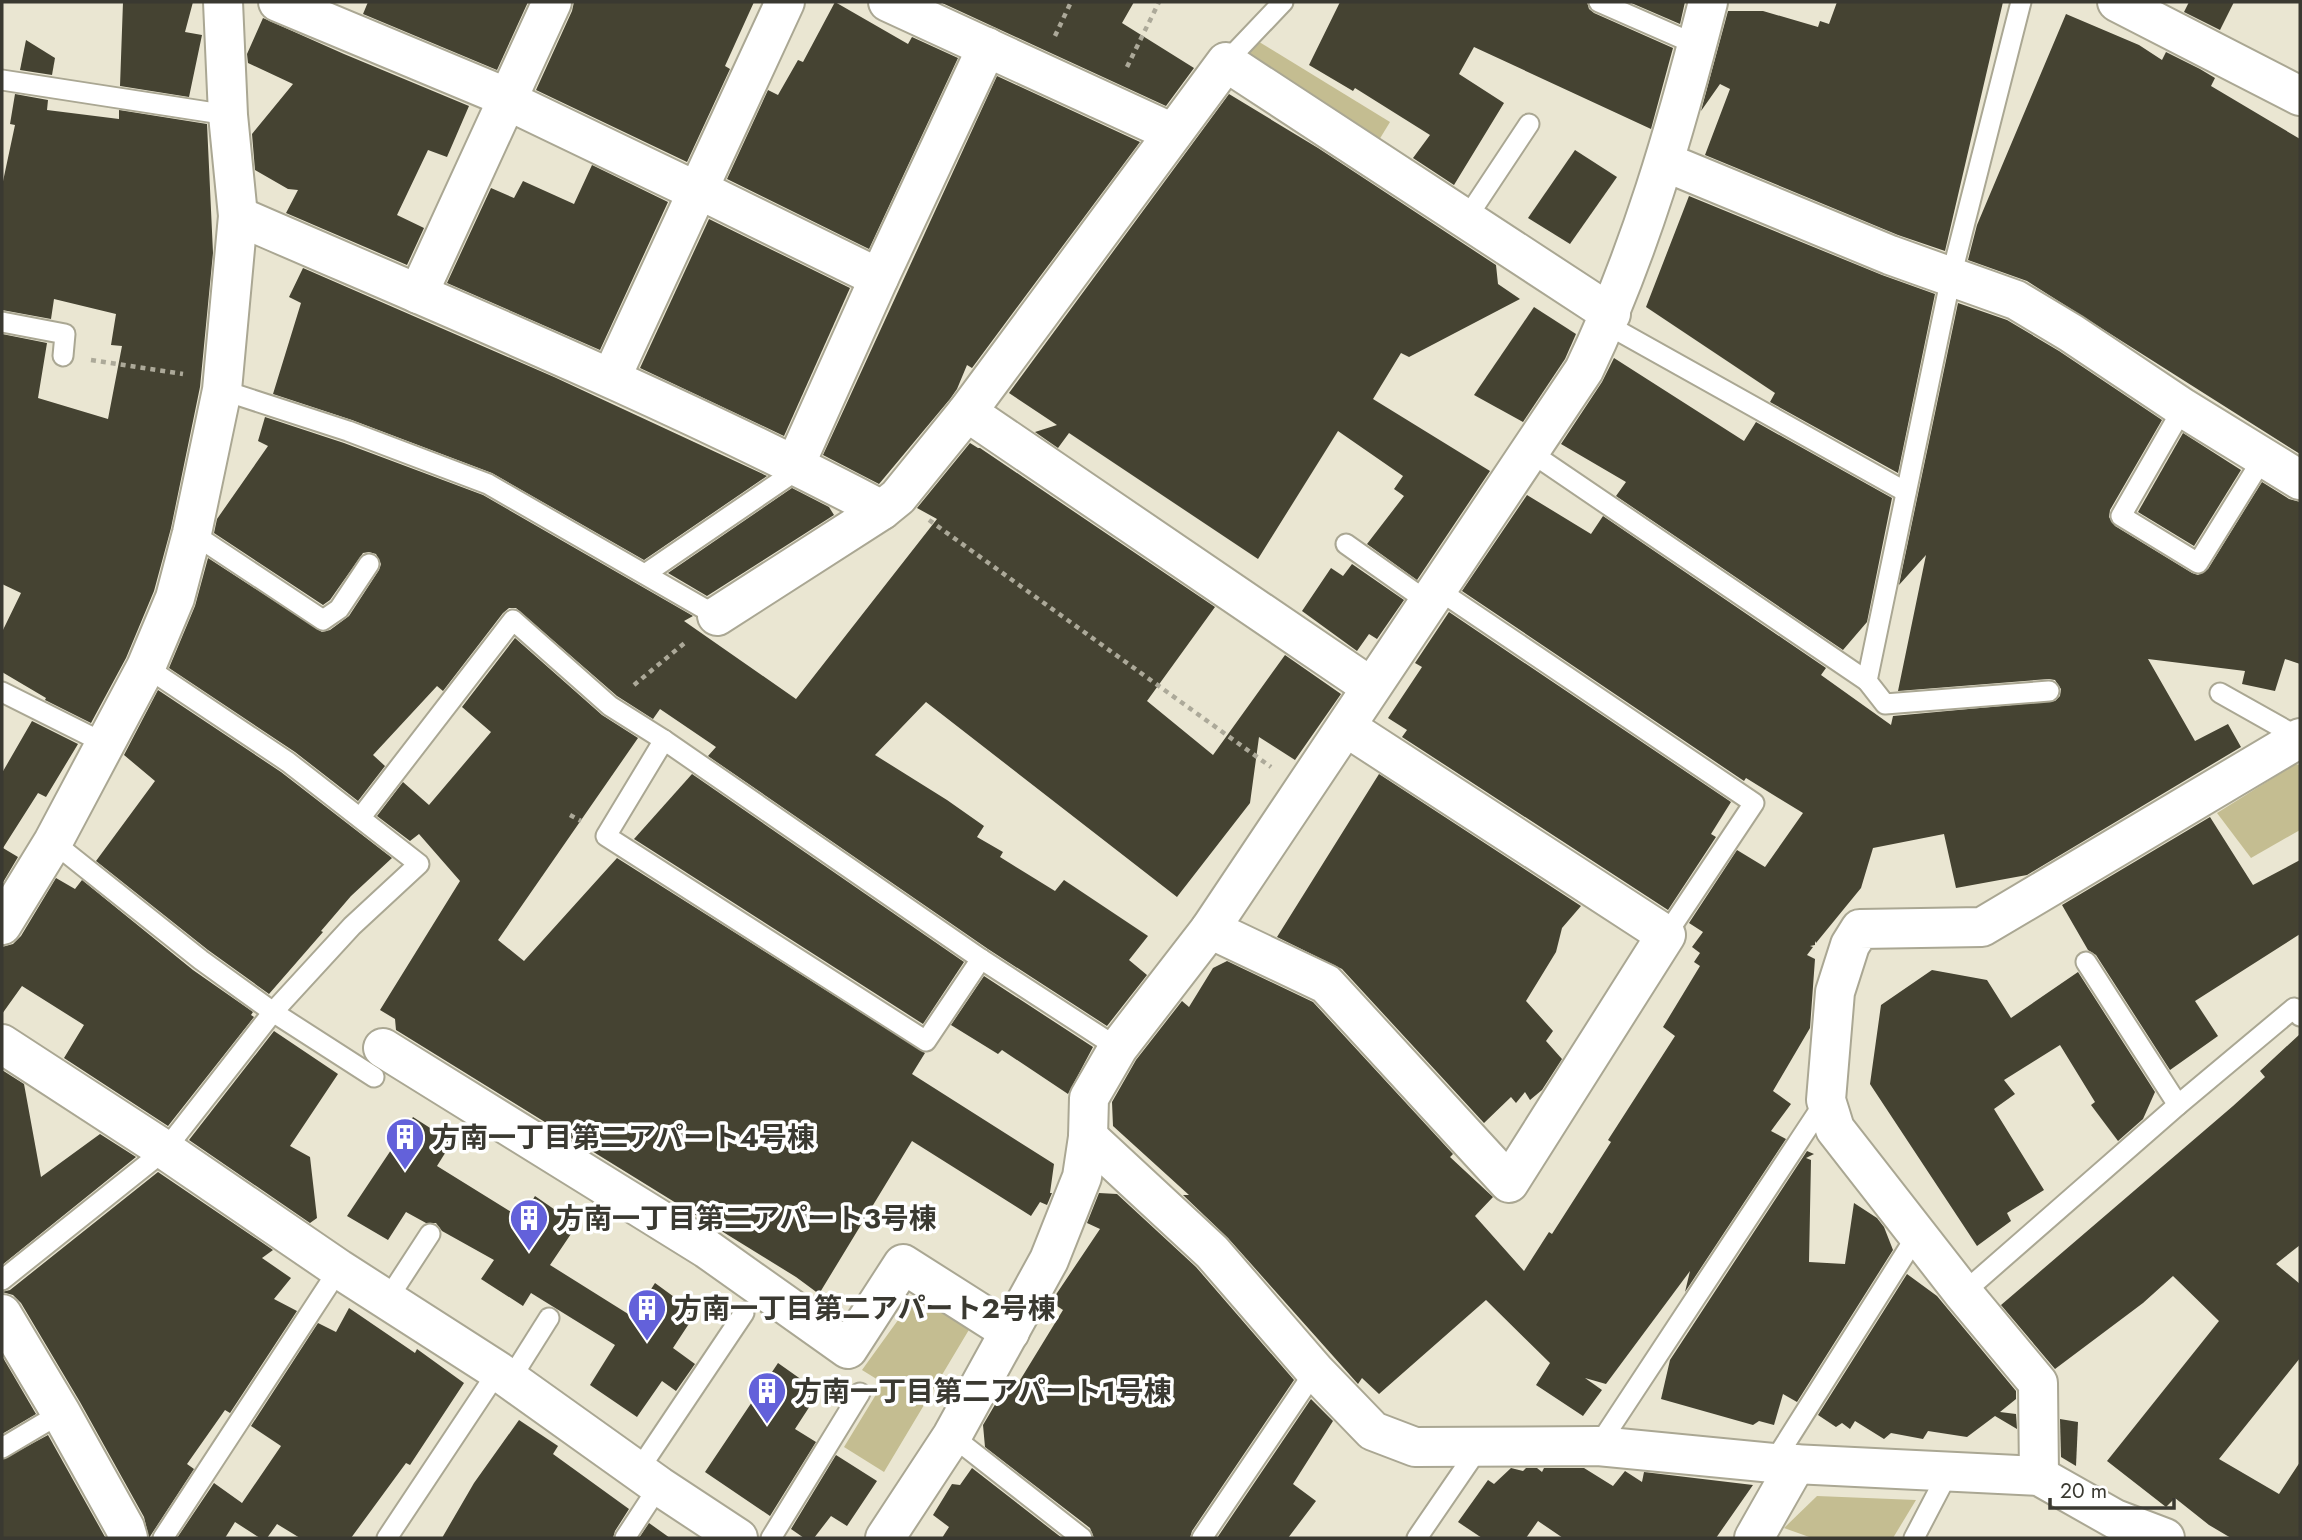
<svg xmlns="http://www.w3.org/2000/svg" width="2302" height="1540" font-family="Jost,'Noto Sans JP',sans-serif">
	<rect width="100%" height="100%" fill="#eae6d2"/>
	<g fill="#c4bd91">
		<path d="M1256,40L1390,122L1376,145L1255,68L1250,53Z"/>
		<path d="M2295,764L2300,765V830L2251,858L2217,813Z"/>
		<path d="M919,1291L970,1328L884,1472L844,1447L883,1383L862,1370Z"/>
		<path d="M1817,1496L1916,1500L1893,1538H1812L1784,1528Z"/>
	</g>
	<g fill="#454332">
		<path d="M123,2H193L185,32L202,35L189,97L120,86Z"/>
		<path d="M368,2H528L497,70L363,14Z"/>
		<path d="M574,2H754L725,66L730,69L687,162L536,90L572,11Z"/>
		<path d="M835,2L908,44L912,37L958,58L869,249L727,179L768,90L778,95L798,60L803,62Z"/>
		<path d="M940,2H1134L1122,23L1194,68L1166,106Z"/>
		<path d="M1340,2H1587L1589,9L1594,13L1673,48L1651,129L1474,47L1459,74L1504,103L1454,185L1413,158L1430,135L1355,88L1353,91L1309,65Z"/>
		<path d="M1629,2H1685L1680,24Z"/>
		<path d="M1837,2H2003L1945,251L1898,235L1705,155L1730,89L1720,84L1701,111L1728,11H1763L1818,27L1820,21L1829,24Z"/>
		<path d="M2189,2H2234L2220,30L2184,12Z"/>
		<path d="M2066,14L2139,45L2162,60L2166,52L2200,69L2215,78L2211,86L2300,139V454L2027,281L1968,260L1977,225Z"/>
		<path d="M263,18L344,54L469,106L447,157L428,150L397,215L424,228L407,265L286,213L298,190L288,189L255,170L252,134L293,84L248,63L247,54Z"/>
		<path d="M26,40L55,58L52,75L20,70Z"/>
		<path d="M997,76L1140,142L972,368L967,365L957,389L950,399L879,484L823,455Z"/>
		<path d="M15,94L48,100L47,110L119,119V110L207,124L213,253L200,387L171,528L154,591L126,658L91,723L45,700L46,698L2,672V632L21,593L2,584V334L47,343L38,398L108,419L122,346L111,345L116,314L54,299L51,319L2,310V186L15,125L10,124Z"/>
		<path d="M1229,94L1318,148L1496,265L1498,284L1520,299L1409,357L1401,353L1373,399L1490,471L1417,580L1367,544L1404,496L1394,489L1403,476L1338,431L1258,559L1069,433L1058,448L1035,432L1057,425L1009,393Z"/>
		<path d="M1575,150L1617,177L1570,244L1528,218Z"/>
		<path d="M592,165L668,202L600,350L447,283L491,188L514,198L523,181L574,204Z"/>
		<path d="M1689,196L1882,275L1935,294L1898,473L1770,402L1775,393L1646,307Z"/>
		<path d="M709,219L850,288L784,436L640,368Z"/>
		<path d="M303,268L554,377L767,476L644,560L492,473L352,420L273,394L301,303L289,297Z"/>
		<path d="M1958,303L2007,320L2059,351L2162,420L2110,510L2109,517L2115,526L2192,573L2198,575L2208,569L2262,482L2289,499L2300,502V664L2285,659L2275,691L2242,684L2245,671L2148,659L2195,741L2228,724L2241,747L2027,875L1956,888L1944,834L1873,848L1861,888L1816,943L1815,941V945L1810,946L1813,947L1807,955L1815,959L1810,1028L1773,1091L1791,1104L1771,1131L1786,1139L1685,1292L1690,1271L1606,1384L1585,1378L1602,1390L1583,1416L1536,1385L1550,1363L1486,1300L1379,1394L1362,1378L1358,1384L1228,1238L1183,1195H1189L1113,1126L1112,1102L1136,1060L1182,1001L1189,1007L1213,968L1227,961L1313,1002L1453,1154L1450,1157L1493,1197L1475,1216L1524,1271L1549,1232L1552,1234L1611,1142L1608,1140L1675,1036L1663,1027L1700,966L1694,962L1700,953L1692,947L1703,932L1689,923L1737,850L1765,867L1803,813L1746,778L1744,781L1462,591L1527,495L1591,534L1603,516L1826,668L1821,675L1891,725L1893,716L2055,701L2060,696L2061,689L2055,680L2049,679L1898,691L1926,555L1899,585Z"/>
		<path d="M1534,307L1576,334L1565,359L1523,422L1474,395Z"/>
		<path d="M1614,358L1744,441L1756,422L1892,498L1867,622L1843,650L1616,496L1626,482L1561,444L1602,382Z"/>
		<path d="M265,417L344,443L483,495L693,616L684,621L796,699L937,519L917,508L970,443L978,448H980L1215,607L1147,701L1213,755L1285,655L1341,694L1295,760L1259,737L1250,803L1177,897L926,702L875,755L947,800L984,826L977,837L1003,852L1000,857L1055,891L1064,880L1148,936L1129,960L1147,975L1107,1026L988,949L708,756L716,747L660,709L653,719L617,696L516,608H509L503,613L443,691L437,686L373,755L385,766L358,801L295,752L169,668L195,606L208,558L322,632L330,630L349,616L379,570L381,564L376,554L369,552L363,553L330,600L323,605L214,533L217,519L268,446L258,441Z"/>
		<path d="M2183,433L2241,470L2194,546L2138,512Z"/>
		<path d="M792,488L829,507L834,515L707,596L668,573Z"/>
		<path d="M1352,564L1404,600L1377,639L1369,634L1357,651L1302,611L1331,568L1343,576Z"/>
		<path d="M1449,612L1731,802L1711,834L1716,837L1668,910L1402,737L1407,730L1388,718L1422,667L1415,663Z"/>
		<path d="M515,638L602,715L638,738L498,940L524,961L617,858L925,1053L912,1074L1054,1164L1050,1193H1052L1047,1205L1040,1202L1031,1216L912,1141L819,1294L796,1277L396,1030L395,1019L380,1010L460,881L419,834L410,841L377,816L403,782L429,805L491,732L462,707Z"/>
		<path d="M158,690L281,772L392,858L351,896L321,931L323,932L269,994L208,950L96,861L155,781L124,755Z"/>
		<path d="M32,721L78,744L46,797L38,793L3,848L18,857L2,884V773Z"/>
		<path d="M692,774L964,962L923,1024L634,839Z"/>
		<path d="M1379,774L1581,906L1562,928L1556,952L1526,1001L1553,1031L1546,1041L1562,1059L1542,1090L1530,1100L1525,1092L1516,1103L1511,1097L1484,1123L1342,969L1277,937Z"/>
		<path d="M2210,817L2253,885L2300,860V934L2195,1001L2218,1036L2170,1070L2096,955L2088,950L2062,905Z"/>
		<path d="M56,878L75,889L82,880L193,970L253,1012L251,1015L254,1017L168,1126L64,1058L84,1025L22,986L2,1014V947L13,944L21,936Z"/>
		<path d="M1932,970L1987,980L2011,1018L2078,972L2155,1092L2143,1119L2118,1141L2091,1105L2095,1102L2060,1045L2004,1080L2015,1094L1994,1109L2044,1190L2007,1213L2011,1221L1977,1246L1870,1084L1881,1005Z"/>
		<path d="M984,976L1093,1047L1068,1094L1002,1050L998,1054L951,1025Z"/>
		<path d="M274,1031L338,1074L290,1146L310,1157L317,1218L310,1223L189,1140Z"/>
		<path d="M2300,1034V1245L2276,1264L2300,1284V1358L2219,1459L2279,1494L2300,1462V1538H2231L2209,1525L2175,1498L2166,1507L2107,1461L2219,1321L2173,1276L2143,1303L2055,1369L2001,1305L2233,1106L2265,1077L2260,1071Z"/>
		<path d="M2,1070L24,1084L41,1177L100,1134L136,1157L2,1265Z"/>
		<path d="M413,1117L452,1142L437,1166L521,1218L535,1196L577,1225L550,1265L633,1317L655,1283L696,1313L673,1348L695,1364L676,1391L662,1381L637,1417L590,1385L615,1345L531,1293L523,1306L481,1279L494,1260L442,1231L436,1223H426L406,1212L388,1240L347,1216Z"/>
		<path d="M1807,1151L1814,1154L1806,1158L1811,1160L1809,1262L1845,1264L1854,1203L1877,1218L1884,1227L1893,1250L1797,1402L1783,1394L1774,1425L1759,1421L1753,1425L1661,1399L1670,1360Z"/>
		<path d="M158,1172L273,1250L262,1258L291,1278L274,1299L297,1311L230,1413L225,1410L187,1464L194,1469L149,1538L144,1517L80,1402L21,1303L13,1295L2,1292L10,1290Z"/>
		<path d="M1099,1193L1117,1194L1196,1267L1294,1380L1192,1531L1190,1538H1094L1090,1528L985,1447L983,1425L1006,1386L1014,1390L1063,1310L1051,1302L1100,1229L1087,1223Z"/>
		<path d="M1907,1274L1937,1296L2016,1391V1399L2000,1412L2016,1414L2017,1429L1995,1416L1967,1437L1928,1431L1923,1439L1891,1433L1884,1439L1855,1421L1850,1429L1842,1423L1836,1427L1818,1415Z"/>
		<path d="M349,1308L415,1353L417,1349L464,1383L410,1465L406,1463L351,1538H300L277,1524L267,1538H260L235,1522L225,1538H177L214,1483L242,1503L281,1446L251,1426L318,1323L336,1332Z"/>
		<path d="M2,1356L36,1414L2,1434Z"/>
		<path d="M778,1363L819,1392L795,1429L816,1442L770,1516L705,1472Z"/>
		<path d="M1311,1399L1333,1421L1293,1484L1316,1501L1288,1538H1217Z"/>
		<path d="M2060,1419L2078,1422L2076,1466L2061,1457Z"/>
		<path d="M519,1420L558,1446L553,1454L629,1509L615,1531L613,1538H442L474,1483Z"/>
		<path d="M48,1435L105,1537V1538H2V1460Z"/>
		<path d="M836,1455L877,1481L847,1526L831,1516L814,1538H804L791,1529Z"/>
		<path d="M972,1468L1062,1538H942L949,1527L933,1515L952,1484L960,1485Z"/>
		<path d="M1511,1468L1523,1471L1526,1468H1537L1542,1472L1544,1468H1584L1613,1486L1625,1471L1642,1482L1644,1472L1753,1485L1716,1538H1563L1538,1521L1526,1538H1482L1458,1522L1488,1480L1494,1484Z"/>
		<path d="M649,1523L670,1538H639Z"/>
	</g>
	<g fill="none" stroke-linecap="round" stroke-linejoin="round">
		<g stroke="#aaa793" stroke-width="23">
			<g id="lane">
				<path d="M1599,2L1697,45"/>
				<path d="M2021,2L1951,277L1867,681L1885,704L2049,691"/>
				<path d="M1226,62L1283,2"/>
				<path d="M2,80L228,115"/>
				<path d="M1466,219L1529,124"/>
				<path d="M2,322L65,334L63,356"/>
				<path d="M1606,324L1906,492"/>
				<path d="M222,390L348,431L488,484L717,616"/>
				<path d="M2183,408L2121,516L2198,563L2263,458"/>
				<path d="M1530,452L1867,681"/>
				<path d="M192,533L323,620L339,609L369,564"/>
				<path d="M1346,544L1428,602"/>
				<path d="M645,574L787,477L795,465"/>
				<path d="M1437,589L1754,803L1666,935"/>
				<path d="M2,692L106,744"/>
				<path d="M2220,693L2300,738"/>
				<path d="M664,740L606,836L926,1041L981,959"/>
				<path d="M361,817L513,620L610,706L664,740L981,959L1118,1048"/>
				<path d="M53,842L201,960L273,1012L374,1077"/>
				<path d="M2086,962L2178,1105"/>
				<path d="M2,1280L165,1150L273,1012L352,926L419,864L288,762L146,667"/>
				<path d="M1963,1293L2178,1105L2294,1008L2300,1016"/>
				<path d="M387,1300L430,1234"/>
				<path d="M510,1380L549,1318"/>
				<path d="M952,1436L1082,1538"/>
				<path d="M1598,1446L1826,1100"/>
				<path d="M2,1448L61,1413"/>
				<path d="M1773,1463L1917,1235"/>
				<path d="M638,1471L744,1313"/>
				<path d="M163,1538L339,1269"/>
				<path d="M387,1538L498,1371"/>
				<path d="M625,1538L659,1486"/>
				<path d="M771,1538L860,1393"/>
				<path d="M1202,1538L1315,1371"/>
				<path d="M1417,1538L1480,1446"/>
				<path d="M1914,1538L1949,1471"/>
			</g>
		</g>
		<g stroke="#aaa793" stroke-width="42">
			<g id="street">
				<path d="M278,2L508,98L521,107L698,192L714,197L879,278"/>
				<path d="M888,2L1173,133"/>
				<path d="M2117,2L2300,96"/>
				<path d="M1665,162L1890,255L2016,300L2071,333L2183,408L2300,480"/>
				<path d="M238,216C454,310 673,400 882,510"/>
				<path d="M418,294L552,2"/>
				<path d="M611,378L785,2"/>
				<path d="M967,412L1371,687"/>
				<path d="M795,465L879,278L987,47"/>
				<path d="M717,616L882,510L898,497L967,412L1226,62L1611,314"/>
				<path d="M2,925L53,842L146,667L175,598L192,533L222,390L238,216L228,115L223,2"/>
				<path d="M1210,929L1326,984L1509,1183L1666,935L1346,727"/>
				<path d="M2,1044L165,1150L339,1269L498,1371L659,1486L738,1538"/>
				<path d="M383,1048L707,1249L848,1349L903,1264L1010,1332"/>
				<path d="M1088,1137L1212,1252L1315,1371L1373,1431L1415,1447L1598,1446L1773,1463L2039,1476L2115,1519L2165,1538"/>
				<path d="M2,1314L61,1413L125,1528L128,1538"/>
				<path d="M2039,1476L2038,1383L1963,1293L1835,1129L1826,1100L1835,992L1850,945L1860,929L1982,927L2300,738"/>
				<path d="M885,1538L952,1436L1049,1260L1082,1177L1088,1137L1089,1098L1118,1048L1210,929L1584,370C1640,253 1676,128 1708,2"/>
				<path d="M1754,1538L1796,1464"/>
			</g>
		</g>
		<g stroke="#aca999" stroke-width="4.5" stroke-dasharray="5 5" stroke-linecap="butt">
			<path d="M1055,36L1071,2"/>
			<path d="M1127,67L1159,2"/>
			<path d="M91,360L183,374"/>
			<path d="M929,520L1271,767"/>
			<path d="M634,685L687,641"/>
			<path d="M570,815L581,821"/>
		</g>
		<use href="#lane" stroke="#fff" stroke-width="19"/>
		<use href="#street" stroke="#fff" stroke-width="38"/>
	</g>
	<defs>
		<g id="building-pin" transform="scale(2.0125)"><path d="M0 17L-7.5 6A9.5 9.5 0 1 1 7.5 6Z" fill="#6361da" stroke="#fff"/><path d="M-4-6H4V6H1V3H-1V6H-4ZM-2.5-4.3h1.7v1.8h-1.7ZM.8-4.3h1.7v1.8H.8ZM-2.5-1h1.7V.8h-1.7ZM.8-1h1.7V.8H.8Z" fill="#fff"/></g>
	</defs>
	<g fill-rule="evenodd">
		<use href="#building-pin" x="405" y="1137"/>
		<use href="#building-pin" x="529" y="1218"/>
		<use href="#building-pin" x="647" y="1308"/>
		<use href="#building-pin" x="767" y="1391"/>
	</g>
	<g text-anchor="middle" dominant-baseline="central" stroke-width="7" stroke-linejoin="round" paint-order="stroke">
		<g font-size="28" font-weight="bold" fill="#3a3931" stroke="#fff" text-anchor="start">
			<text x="432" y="1137">方南一丁目第二アパート4号棟</text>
			<text x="556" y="1218">方南一丁目第二アパート3号棟</text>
			<text x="674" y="1308">方南一丁目第二アパート2号棟</text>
			<text x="794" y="1391">方南一丁目第二アパート1号棟</text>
		</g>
	</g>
	<rect width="2302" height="1540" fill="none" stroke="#3a3931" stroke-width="7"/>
	<path d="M2050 1498v10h124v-10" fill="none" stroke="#3a3931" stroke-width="3.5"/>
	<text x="2060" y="1498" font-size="21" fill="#3a3931" stroke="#ffffff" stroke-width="5" paint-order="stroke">20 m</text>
</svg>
